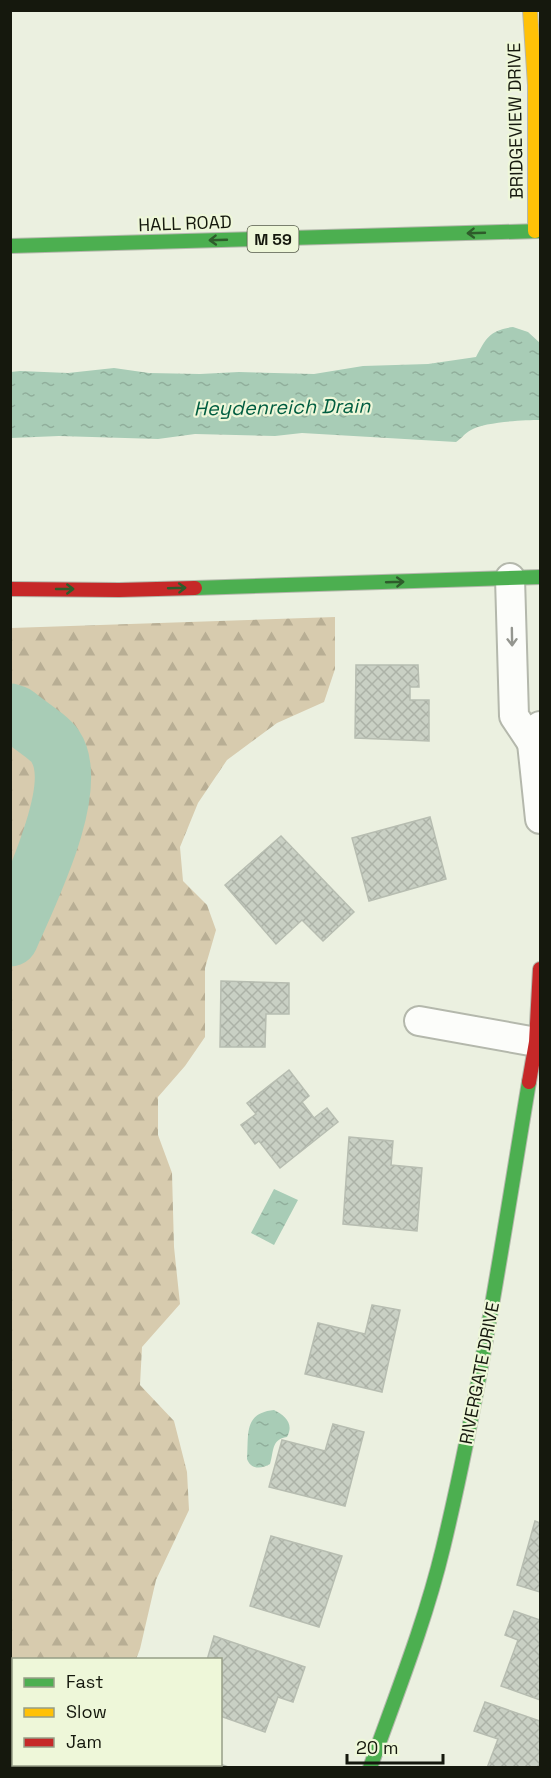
<svg xmlns="http://www.w3.org/2000/svg" width="551" height="1778" font-family="'Space Grotesk',sans-serif">
	<defs>
		<pattern id="forest-firs" width="22" height="20" patternUnits="userSpaceOnUse" patternTransform="scale(1.5)"><rect width="22" height="20" fill="#d7cbae"/><path d="M5 1l3.5 6h-7zM16 11l3.5 6h-7z" fill="#b8ae94"/></pattern>
		<pattern id="water-ripples" width="26" height="14" patternUnits="userSpaceOnUse" patternTransform="scale(1.5)"><rect width="26" height="14" fill="#a8ccb6"/><path d="M2 4q2-2 4 0t4 0M15 11q2-2 4 0t4 0" fill="none" stroke="#90ae9b"/></pattern>
		<pattern id="building-cross-hatch" width="8" height="8" patternUnits="userSpaceOnUse" patternTransform="scale(1.5)"><rect width="8" height="8" fill="#c9d0c4"/><path d="M0 0l8 8M0 8l8-8" fill="none" stroke="#acb2a7"/></pattern>
	</defs>
	<rect width="100%" height="100%" fill="#ebf0e0"/>
	<path fill="url(#forest-firs)" d="M335,617V669L324,702L277,723L227,760L198,803L180,847L183,881L207,905L216,930L205,968V1037L185,1066L158,1097V1135L172,1173L174,1247L180,1304L142,1347L140,1385L174,1421L187,1472L189,1510L156,1580L140,1649L136,1659L14,1660V1764L103,1765L102,1767H11V628Z"/>
	<g fill="url(#water-ripples)">
		<path d="M513,327L528,332L540,343V420C524,420 483,422 471,430C465,433 461,439 456,442L302,433L275,436L195,434L158,439L59,436L11,438V372L20,371L68,373L114,368L149,373L200,374L239,372L314,374L363,366L428,364L476,357C486,338 490,330 513,327Z"/>
		<path d="M274,1189L298,1200L274,1245L251,1233Z"/>
		<path d="M274,1410C286,1416 294,1424 287,1437C271,1439 274,1452 270,1464C262,1469 251,1470 247,1459C249,1435 243,1413 274,1410Z"/>
	</g>
	<g fill="none" stroke-linecap="round" stroke-linejoin="round">
		<path stroke="#a8ccb6" stroke-width="57" d="M10,712L16,714C25,722 49,737 55,746C83,787 28,896 10,938"/>
	</g>
	<g fill="url(#building-cross-hatch)" stroke="#b7bdb1" stroke-width="1.5">
		<path d="M356,665H418L419,687H410V700H429V741L355,738Z"/>
		<path d="M430,817L446,879L369,901L352,838Z"/>
		<path d="M281,836L354,912L323,941L302,920L276,944L225,885Z"/>
		<path d="M221,981L289,983V1014H266L265,1047H220Z"/>
		<path d="M289,1070L309,1096L302,1102L314,1118L327,1108L338,1122L280,1168L259,1141L255,1144L241,1125L256,1114L247,1103Z"/>
		<path d="M349,1137L393,1141L391,1165L422,1168L417,1231L343,1224Z"/>
		<path d="M372,1305L400,1310L382,1392L305,1374L318,1323L365,1334Z"/>
		<path d="M333,1424L364,1432L345,1506L269,1487L282,1440L325,1451Z"/>
		<path d="M535,1521L540,1523V1592L517,1585Z"/>
		<path d="M271,1536L342,1556L319,1627L250,1606Z"/>
		<path d="M514,1611L540,1620V1700L501,1686L518,1640L505,1635Z"/>
		<path d="M214,1636L305,1667L293,1702L278,1697L265,1732L220,1716V1660H207Z"/>
		<path d="M485,1702L540,1721V1768H487L498,1739L474,1731Z"/>
		<path d="M157,1764H220L231,1768H156Z"/>
	</g>
	<g fill="none" stroke-linecap="round" stroke-linejoin="round">
		<g stroke="#b4b8ac" stroke-width="32">
			<g id="street">
				<path d="M510,578L514,716L532,743L540,726"/>
				<path d="M532,743L540,819"/>
				<path d="M419,1021L536,1042"/>
			</g>
		</g>
		<g stroke="#b4b8ac" stroke-width="16">
			<g id="fast">
				<path d="M10,246L540,231"/>
				<path d="M195,588L540,577"/>
				<path d="M370,1768C396,1695 425,1623 443,1548C480,1394 503,1238 529,1082"/>
			</g>
		</g>
		<g stroke="#b4b8ac" stroke-width="16">
			<path id="slow" d="M530,10L535,85V231"/>
		</g>
		<g stroke="#b4b8ac" stroke-width="16">
			<g id="jam">
				<path d="M10,589L119,590L195,588"/>
				<path d="M529,1082L536,1042L540,969"/>
			</g>
		</g>
		<use href="#street" stroke="#fcfdfa" stroke-width="28"/>
		<use href="#fast" stroke="#4caf50" stroke-width="14"/>
		<use href="#slow" stroke="#ffc107" stroke-width="14"/>
		<use href="#jam" stroke="#c62828" stroke-width="14"/>
	</g>
	<defs><path id="oneway-shaft" d="M-6 0H5M1.5-3L5.5 0L1.5 3" fill="none" stroke-width="1.6" stroke-linecap="round" stroke-linejoin="round" transform="scale(1.5)"/></defs>
	<g stroke="#2e5c2b">
		<use href="#oneway-shaft" transform="translate(476 233) rotate(178)"/>
		<use href="#oneway-shaft" transform="translate(218 240) rotate(178)"/>
		<use href="#oneway-shaft" transform="translate(395 582) rotate(-2)"/>
		<use href="#oneway-shaft" transform="translate(177 588) rotate(-2)"/>
		<use href="#oneway-shaft" transform="translate(65 589)"/>
	</g>
	<use stroke="#94968f" href="#oneway-shaft" transform="translate(512 637) rotate(89)"/>
	<g text-anchor="middle" dominant-baseline="central" stroke-width="4.5" stroke-linejoin="round" paint-order="stroke">
		<rect fill="#eef7d9" stroke="#565b4a" stroke-width="1.5" x="247.5" y="226" width="51" height="26" rx="4.5"/>
		<g font-size="16" font-weight="bold" fill="#15180d">
			<text x="273" y="239">M 59</text>
		</g>
		<g font-size="18" fill="#15180d" stroke="#eef7d9">
			<text transform="translate(515 121) rotate(-91)">BRIDGEVIEW DRIVE</text>
			<text transform="translate(185 223) rotate(-2)">HALL ROAD</text>
			<text transform="translate(479 1373) rotate(-79)">RIVERGATE DRIVE</text>
		</g>
		<g font-size="20" font-style="italic" fill="#005d40" stroke="#eef7d9">
			<text transform="translate(282 407) rotate(-1)">Heydenreich Drain</text>
		</g>
	</g>
	<rect width="551" height="1778" fill="none" stroke="#15180d" stroke-width="24"/>
	<rect x="12" y="1658" width="210" height="108" fill="#eef7d9" stroke="#979e87" stroke-width="1.5"/>
	<rect x="24" y="1678" width="30" height="9" fill="#4caf50" stroke="#979e87" stroke-width="1.5"/>
	<text x="66" y="1688" font-size="18" fill="#15180d">Fast</text>
	<rect x="24" y="1708" width="30" height="9" fill="#ffc107" stroke="#979e87" stroke-width="1.5"/>
	<text x="66" y="1718" font-size="18" fill="#15180d">Slow</text>
	<rect x="24" y="1738" width="30" height="9" fill="#c62828" stroke="#979e87" stroke-width="1.5"/>
	<text x="66" y="1748" font-size="18" fill="#15180d">Jam</text>
	<path d="M347 1754v9h96v-9" fill="none" stroke="#15180d" stroke-width="3"/>
	<text x="356" y="1754" font-size="18" fill="#15180d" stroke="#eef7d9" stroke-width="4.5" paint-order="stroke">20 m</text>
</svg>
